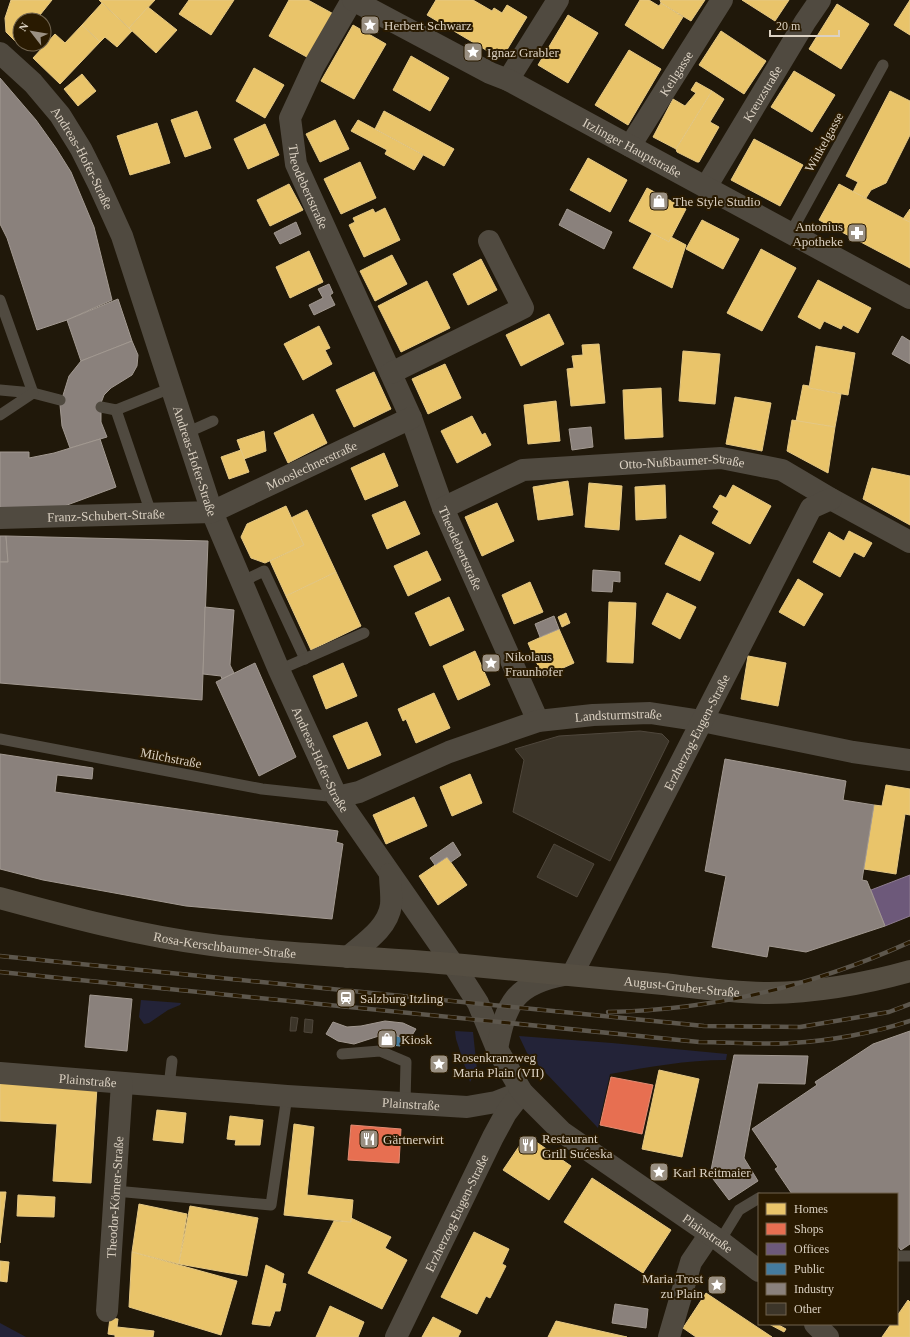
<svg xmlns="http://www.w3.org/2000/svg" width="910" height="1337" font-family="'Times New Roman',serif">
	<rect width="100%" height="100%" fill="#20180a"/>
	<g fill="#232338">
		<path d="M141,1000L181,1003L180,1005L168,1010L149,1023L144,1024L139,1017Z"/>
		<path d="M455,1031L473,1032L477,1070L470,1082L456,1039Z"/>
		<path d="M519,1036L612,1043L727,1054L726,1060C686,1060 649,1067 610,1074L598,1128L527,1053Z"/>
		<path d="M0,1323L26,1337H0Z"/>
	</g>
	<g fill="#e9c46a" stroke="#e5c884">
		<path d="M11,0H52L36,20H20V41L18,44L6,32L5,18Z"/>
		<path d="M99,0H155L129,28Z"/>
		<path d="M189,0H234L211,35L179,14Z"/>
		<path d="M289,0H308L339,17L314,61L269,36Z"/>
		<path d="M436,0H473L492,11L494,8L502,13L507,5L527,17L505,53L496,56L427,15Z"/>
		<path d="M640,0H649L659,6L661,3L683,17L663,49L625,25Z"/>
		<path d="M660,0H705L691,21L661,3Z"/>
		<path d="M742,0H789L775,21Z"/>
		<path d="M910,0V35L894,25Z"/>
		<path d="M102,3L132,31L117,47L105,37L100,42L82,25Z"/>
		<path d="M837,4L869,24L841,69L809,49Z"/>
		<path d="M148,7L177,30L156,53L129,28Z"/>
		<path d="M568,15L598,33L568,83L538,65Z"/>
		<path d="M82,25L100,42L60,84L33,58L55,34L65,43Z"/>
		<path d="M353,25L386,44L354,99L321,81Z"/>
		<path d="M721,31L766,61L744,94L699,65Z"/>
		<path d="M629,50L661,69L628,125L595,105Z"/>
		<path d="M411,56L449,78L430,111L393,90Z"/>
		<path d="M254,68L284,85L265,118L236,101Z"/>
		<path d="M794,71L835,95L812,132L771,107Z"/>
		<path d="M82,74L96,91L78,106L64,89Z"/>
		<path d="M696,82L712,91L676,149L653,137L673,99L685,106L696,93L691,90Z"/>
		<path d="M712,91L724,99L710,122L719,127L699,162H697L677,152L676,149Z"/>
		<path d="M890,91L910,101V135L886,183L871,190L866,198L853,192L858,182L846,176Z"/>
		<path d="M197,111L211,148L185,157L171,120Z"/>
		<path d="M384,111L454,149L444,166L375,129Z"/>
		<path d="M335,120L349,149L320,162L306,134Z"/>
		<path d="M358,120L423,155L414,170L385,154L387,150L351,131Z"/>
		<path d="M157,123L170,163L130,175L117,136Z"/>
		<path d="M265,124L279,155L248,169L234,139Z"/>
		<path d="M754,139L803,165L780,206L731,180Z"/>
		<path d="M588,158L627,180L610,212L570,190Z"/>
		<path d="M360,162L376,198L341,214L324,179Z"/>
		<path d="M289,184L303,210L270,226L257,200Z"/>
		<path d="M839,184L910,222V268L819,220Z"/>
		<path d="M647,188L686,209L669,242L629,221Z"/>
		<path d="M385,208L400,240L364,257L349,225L355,222L353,218L373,209L375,213Z"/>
		<path d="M910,209V222L903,219Z"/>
		<path d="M702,220L739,239L723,269L686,249Z"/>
		<path d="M652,233L669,242L671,237L686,245L672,288L633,268Z"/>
		<path d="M761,249L796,268L762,331L727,313Z"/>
		<path d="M309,251L323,282L290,298L276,267Z"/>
		<path d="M392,255L407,284L375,301L360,271Z"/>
		<path d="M481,259L497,290L468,305L453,274Z"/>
		<path d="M818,280L871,308L858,333L843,325L841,329L824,321L820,329L798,317Z"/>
		<path d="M427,281L450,328L401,352L378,306Z"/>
		<path d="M549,314L564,344L521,366L506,335Z"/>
		<path d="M319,326L330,348L325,350L332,364L303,380L284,344Z"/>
		<path d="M599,344L605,403L571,406L567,369L574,368L572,356L583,355L582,345Z"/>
		<path d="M816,346L855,353L848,395L809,388Z"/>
		<path d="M683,351L720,354L715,404L679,401Z"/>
		<path d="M445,364L461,398L428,414L412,379Z"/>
		<path d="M374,372L391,409L354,427L336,390Z"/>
		<path d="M803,385L809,386V388L841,394L835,427L796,421Z"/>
		<path d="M661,388L663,437L625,439L623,390Z"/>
		<path d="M735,397L771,403L762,451L726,444Z"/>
		<path d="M556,401L560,441L528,444L524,405Z"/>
		<path d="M313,414L327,443L288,463L274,433Z"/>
		<path d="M472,416L482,435L485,433L491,445L457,463L441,431Z"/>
		<path d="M792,420L835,427L828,473L787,451Z"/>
		<path d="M264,431L266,451L244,459L237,440Z"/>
		<path d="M241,450L249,472L229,479L221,457Z"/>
		<path d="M384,453L398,486L365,500L351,468Z"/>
		<path d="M872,468L910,476V525L863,499Z"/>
		<path d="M568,481L573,515L538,520L533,487Z"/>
		<path d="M589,483L622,486L619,530L585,527Z"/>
		<path d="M665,485L666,518L636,520L635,487Z"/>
		<path d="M733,485L771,506L750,544L712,523L719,511L713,507L720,495L726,498Z"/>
		<path d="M405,501L420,534L387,549L372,515Z"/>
		<path d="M497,503L514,541L482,556L465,517Z"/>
		<path d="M286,506L304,545L265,563L251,558L241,537L247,524Z"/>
		<path d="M307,510L336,572L286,596L270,561L304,545L291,518Z"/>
		<path d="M849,531L872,543L864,557L854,552L840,577L813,562L829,532L844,541Z"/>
		<path d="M680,535L714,553L700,581L665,564Z"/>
		<path d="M427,551L441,580L408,596L394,566Z"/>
		<path d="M336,572L361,626L311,650L286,596Z"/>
		<path d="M798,579L823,594L804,626L779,612Z"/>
		<path d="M530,582L543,612L514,624L502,595Z"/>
		<path d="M667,593L696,607L680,639L652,624Z"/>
		<path d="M449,597L464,630L430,646L415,613Z"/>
		<path d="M609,602L636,603L633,663L607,662Z"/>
		<path d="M566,613L570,623L562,627L558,617Z"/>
		<path d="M559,629L574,663L543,677L528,643Z"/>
		<path d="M475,651L490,685L458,700L443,666Z"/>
		<path d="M748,656L786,663L778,706L741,699Z"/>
		<path d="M343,663L357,696L326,709L313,676Z"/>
		<path d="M434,693L450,728L416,743L406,719L403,721L398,709Z"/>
		<path d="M367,722L381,755L348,769L333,736Z"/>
		<path d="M470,774L482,803L452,816L440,787Z"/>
		<path d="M886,785L910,789V815L905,814L896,874L864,869L874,805L882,806Z"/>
		<path d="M414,797L427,826L386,844L373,815Z"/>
		<path d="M447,857L467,885L438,905L419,876Z"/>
		<path d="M659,1070L699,1079L682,1157L642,1149Z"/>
		<path d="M0,1081L97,1087L91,1183L53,1181L57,1124L0,1121Z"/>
		<path d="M157,1110L186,1113L183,1143L153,1140Z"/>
		<path d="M230,1116L263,1120L260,1145H235L236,1140L227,1139Z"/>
		<path d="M294,1124L314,1127L307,1195L353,1200L351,1222L284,1215Z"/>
		<path d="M524,1139H532L571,1166L549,1200L503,1170Z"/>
		<path d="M592,1178L671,1230L643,1273L564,1222Z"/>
		<path d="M0,1192H6L0,1243Z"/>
		<path d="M18,1195L55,1197L54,1217L17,1216Z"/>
		<path d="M139,1204L187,1214L179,1264L132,1252Z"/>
		<path d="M190,1206L258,1218L247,1276L179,1264Z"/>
		<path d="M351,1218L391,1237L385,1248L407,1260L382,1309L308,1273L334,1221L351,1222Z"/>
		<path d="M474,1232L509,1249L502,1264L506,1266L490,1298L486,1296L477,1314L441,1297Z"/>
		<path d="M132,1252L237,1281L221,1335L129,1307Z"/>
		<path d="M0,1261L9,1262L7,1282L0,1281Z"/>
		<path d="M266,1265L284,1274L282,1283L286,1284L280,1311H275L270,1326L252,1324Z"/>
		<path d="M706,1293L772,1337H696L683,1328Z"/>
		<path d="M908,1300L910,1302V1337H882L891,1324H897V1316Z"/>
		<path d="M330,1306L364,1322L358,1337H316Z"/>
		<path d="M433,1317L461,1331L458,1337H422Z"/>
		<path d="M110,1318L118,1319L117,1327L154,1331L153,1337H115V1335L108,1334Z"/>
		<path d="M556,1321L627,1337H548Z"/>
		<path d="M769,1324H777L786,1329L784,1332Z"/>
	</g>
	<g fill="#e76f51" stroke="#e38c73">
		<path d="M611,1077L653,1085L642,1134L600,1125Z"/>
		<path d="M351,1125L401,1129L399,1163L348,1160Z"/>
	</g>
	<path fill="#6d597a" stroke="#8e7d90" d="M910,875V916L885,926L871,890Z"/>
	<path fill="#457b9d" stroke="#7295a8" d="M382,1035H394L404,1037L400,1046L383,1044Z"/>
	<g fill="#8a817c" stroke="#a29991">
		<path d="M0,78L36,120L56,148L71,172L94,227L112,300L67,320L37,330L7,238L0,224Z"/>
		<path d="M567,209L612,232L604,249L559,225Z"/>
		<path d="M296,222L301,234L280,244L274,233Z"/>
		<path d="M329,284L333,293L330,295L335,305L314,315L309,305L323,298L318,289Z"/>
		<path d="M118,299L132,341L81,361L67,320Z"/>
		<path d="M902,336L910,341V364L892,354Z"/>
		<path d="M132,341L138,355L137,366L132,375L111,388L104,395L101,403V422L107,437L70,448L62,426L60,405L69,376L81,361Z"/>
		<path d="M591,427L593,447L572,450L569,429Z"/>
		<path d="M100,439L116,487L59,508L0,511V452H29V458L54,453Z"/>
		<path d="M0,536H6L8,562H0Z"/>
		<path d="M6,536L208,541L202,700L0,683V562H8Z"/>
		<path d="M593,570L620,572V582L613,581L612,592L592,591Z"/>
		<path d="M205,607L234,610L230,665L234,673L222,679L221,676L203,674Z"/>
		<path d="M554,616L559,629L540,637L535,624Z"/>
		<path d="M255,663L296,757L259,776L216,682Z"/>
		<path d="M0,754L93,768L92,779L57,775L55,792L338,831L336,842L343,844L332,919L186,906L43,880L0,869Z"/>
		<path d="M725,759L846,781L843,800L874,805L862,880L867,881L885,926L806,952L769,946L767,957L712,947L726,876L705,871Z"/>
		<path d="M453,842L461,855L451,862L447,857L435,865L430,858Z"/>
		<path d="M90,995L132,999L127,1051L85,1047Z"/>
		<path d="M385,1021L403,1023L416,1029L409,1040L394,1035H382L354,1044L338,1041L326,1034L333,1022L347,1027L361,1026Z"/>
		<path d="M910,1031V1244L901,1250L897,1245V1194H792L775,1169L778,1167L752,1129L817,1085L815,1082L873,1044Z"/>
		<path d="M734,1055L808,1056L805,1084L758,1083L744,1158L758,1181L729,1200L710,1175Z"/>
		<path d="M615,1304L648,1309L646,1328L612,1323Z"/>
	</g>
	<g fill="#3c3529" stroke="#4f473c">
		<path d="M640,731L662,734L669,741L610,861L513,812L524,760L515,749L559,736Z"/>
		<path d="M554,844L594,864L577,897L537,877Z"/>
		<path d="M291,1017L298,1018L296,1031H290Z"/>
		<path d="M305,1019L313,1020L312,1033L304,1032Z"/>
	</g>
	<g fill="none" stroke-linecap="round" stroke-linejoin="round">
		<g stroke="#504a40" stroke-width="11">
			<path d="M790,234L883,65"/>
			<path d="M0,300L33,393"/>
			<path d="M0,390L33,393L60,400"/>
			<path d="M101,407L116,410L171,388"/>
			<path d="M116,410L151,513"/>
			<path d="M0,415L33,393"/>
			<path d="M186,433L213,421"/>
			<path d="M243,581L264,571L305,659"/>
			<path d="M279,670L364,633"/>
			<path d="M0,739L262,789L337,797"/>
			<path d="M342,1054L380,1051L406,1062L405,1103"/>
			<path d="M169,1086L172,1061"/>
			<path d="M115,1191L271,1205L287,1096"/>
			<path d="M720,1241L739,1210L759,1198"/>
			<path d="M897,1256H910"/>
		</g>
		<g stroke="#504a40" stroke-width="22">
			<path id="s1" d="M352,0L314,66L290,118L296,164L411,418L443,508L538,721"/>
			<path id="s2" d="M0,53L33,83L60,115L81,149L98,183L122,236L212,512L279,670L337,797L453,964"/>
			<path d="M508,80L558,0"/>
			<path id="s3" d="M630,146L722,0"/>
			<path id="s4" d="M706,187L805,22L820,0"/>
			<path d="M391,373L523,308L489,241"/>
			<path id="s5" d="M443,508L523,470L721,458L782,470L831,499L910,542"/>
			<path id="s6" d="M0,518L212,512L411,418"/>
			<path id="s7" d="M337,797L359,792L449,752L538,721L593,715L650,713L702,721L853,752L910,760"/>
			<path d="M348,957C364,943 388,928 391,905C392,895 390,884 390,874"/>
			<path id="s8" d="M572,975L811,508L831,499"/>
			<path id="s9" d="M0,1073L287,1096L467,1107L496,1102L522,1092"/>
			<path id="s10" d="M107,1311L122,1083"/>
			<path id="s11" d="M396,1337L493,1137L506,1113L522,1092"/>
			<path d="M669,1337L691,1262L710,1234"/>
		</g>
		<g stroke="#504a40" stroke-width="22">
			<path id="s12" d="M353,0L490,73L508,80L910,298"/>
			<path id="s13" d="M453,964L478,1003L497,1049L522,1092L562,1132L720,1241L759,1271"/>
			<path d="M497,1049C506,1003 515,984 564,975"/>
			<path d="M815,1324L828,1337"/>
		</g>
		<path stroke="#554e42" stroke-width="22" id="s14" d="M0,898C70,917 140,936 212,945C299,956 387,957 474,966C537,972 600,978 663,984C698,988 734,993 769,993C817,992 864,984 910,971"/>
		<g stroke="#5d574d" stroke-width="4.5">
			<g id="rail">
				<path d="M0,956L704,1026L800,1027L889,1012L910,1004"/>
				<path d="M0,972L699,1042C729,1042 760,1045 791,1043C829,1041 874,1033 910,1021"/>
				<path d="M608,1012C715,1010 813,986 910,942"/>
			</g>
		</g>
		<use href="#rail" stroke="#291a01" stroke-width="3" stroke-dasharray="9" stroke-linecap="butt"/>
	</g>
	<defs>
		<g id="sight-square" transform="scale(1)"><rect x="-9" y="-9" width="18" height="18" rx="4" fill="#9a9082" stroke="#291a01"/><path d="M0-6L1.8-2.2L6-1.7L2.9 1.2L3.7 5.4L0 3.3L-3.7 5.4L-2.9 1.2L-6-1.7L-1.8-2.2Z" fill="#fff"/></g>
		<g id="shop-square" transform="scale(1)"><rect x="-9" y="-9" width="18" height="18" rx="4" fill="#9a9082" stroke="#291a01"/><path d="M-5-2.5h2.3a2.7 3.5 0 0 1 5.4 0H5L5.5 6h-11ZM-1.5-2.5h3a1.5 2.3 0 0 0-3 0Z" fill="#fff"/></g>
		<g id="pharmacy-square" transform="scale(1)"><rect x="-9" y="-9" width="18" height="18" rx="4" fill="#9a9082" stroke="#291a01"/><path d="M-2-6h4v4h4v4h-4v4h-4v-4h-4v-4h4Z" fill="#fff"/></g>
		<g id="station-square" transform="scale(1)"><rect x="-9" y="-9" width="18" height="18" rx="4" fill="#9a9082" stroke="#291a01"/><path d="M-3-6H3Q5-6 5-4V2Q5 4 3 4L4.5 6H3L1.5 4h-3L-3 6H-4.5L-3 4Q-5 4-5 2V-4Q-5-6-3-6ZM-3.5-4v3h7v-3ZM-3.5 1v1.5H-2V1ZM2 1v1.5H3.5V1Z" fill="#fff"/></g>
		<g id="restaurant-square" transform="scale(1)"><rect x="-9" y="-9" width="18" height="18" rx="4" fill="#9a9082" stroke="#291a01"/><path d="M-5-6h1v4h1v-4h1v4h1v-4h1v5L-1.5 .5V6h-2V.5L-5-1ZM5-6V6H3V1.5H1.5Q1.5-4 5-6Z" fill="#fff"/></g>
	</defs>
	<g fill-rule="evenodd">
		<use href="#sight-square" x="370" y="25"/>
		<use href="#sight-square" x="473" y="52"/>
		<use href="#shop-square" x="659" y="201"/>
		<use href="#pharmacy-square" x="857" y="233"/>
		<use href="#sight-square" x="491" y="663"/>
		<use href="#station-square" x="346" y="998"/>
		<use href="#shop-square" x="387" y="1039"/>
		<use href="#sight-square" x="439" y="1064"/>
		<use href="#restaurant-square" x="369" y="1139"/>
		<use href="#restaurant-square" x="528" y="1145"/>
		<use href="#sight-square" x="659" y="1172"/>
		<use href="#sight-square" x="717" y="1285"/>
	</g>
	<g text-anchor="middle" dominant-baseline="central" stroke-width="4" stroke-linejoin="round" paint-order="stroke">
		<g font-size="13" fill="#dbd1c2" stroke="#291a01" text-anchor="start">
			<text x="384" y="25">Herbert Schwarz</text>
			<text x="487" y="52">Ignaz Grabler</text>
			<text x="673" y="201">The Style Studio</text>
			<text x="843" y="226" text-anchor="end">Antonius<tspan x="843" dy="15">Apotheke</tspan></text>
			<text x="505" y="656">Nikolaus<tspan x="505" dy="15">Fraunhofer</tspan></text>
			<text x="360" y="998">Salzburg Itzling</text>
			<text x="401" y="1039">Kiosk</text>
			<text x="453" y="1057">Rosenkranzweg<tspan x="453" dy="15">Maria Plain (VII)</tspan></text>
			<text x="542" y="1138">Restaurant<tspan x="542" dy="15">Grill Sućeska</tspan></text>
			<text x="383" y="1139">Gärtnerwirt</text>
			<text x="673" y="1172">Karl Reitmaier</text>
			<text x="703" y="1278" text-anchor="end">Maria Trost<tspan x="703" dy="15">zu Plain</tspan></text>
		</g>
		<g font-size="13" fill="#dbd1c2" stroke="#291a01">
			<text stroke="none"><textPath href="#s3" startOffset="86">Keilgasse</textPath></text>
			<text stroke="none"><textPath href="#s4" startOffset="109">Kreuzstraße</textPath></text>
			<text transform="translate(824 142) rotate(-61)">Winkelgasse</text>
			<text stroke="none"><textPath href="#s12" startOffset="316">Itzlinger Hauptstraße</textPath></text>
			<text stroke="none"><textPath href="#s2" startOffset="135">Andreas-Hofer-Straße</textPath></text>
			<text stroke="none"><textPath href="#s1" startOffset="205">Theodebertstraße</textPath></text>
			<text stroke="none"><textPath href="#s2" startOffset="459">Andreas-Hofer-Straße</textPath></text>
			<text stroke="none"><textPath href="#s5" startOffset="248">Otto-Nußbaumer-Straße</textPath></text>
			<text stroke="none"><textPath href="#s6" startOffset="322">Mooslechnerstraße</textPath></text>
			<text stroke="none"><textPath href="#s6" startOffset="106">Franz-Schubert-Straße</textPath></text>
			<text stroke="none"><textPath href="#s1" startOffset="598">Theodebertstraße</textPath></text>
			<text stroke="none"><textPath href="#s7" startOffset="296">Landsturmstraße</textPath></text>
			<text stroke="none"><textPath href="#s8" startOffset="273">Erzherzog-Eugen-Straße</textPath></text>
			<text transform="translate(171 758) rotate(11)">Milchstraße</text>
			<text stroke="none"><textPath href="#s2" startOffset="783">Andreas-Hofer-Straße</textPath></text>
			<text stroke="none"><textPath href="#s14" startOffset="230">Rosa-Kerschbaumer-Straße</textPath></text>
			<text stroke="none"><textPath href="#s14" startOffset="689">August-Gruber-Straße</textPath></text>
			<text stroke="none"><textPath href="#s9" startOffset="88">Plainstraße</textPath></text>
			<text stroke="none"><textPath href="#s9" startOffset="412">Plainstraße</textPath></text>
			<text stroke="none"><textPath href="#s10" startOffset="114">Theodor-Körner-Straße</textPath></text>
			<text stroke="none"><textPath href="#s11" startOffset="138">Erzherzog-Eugen-Straße</textPath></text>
			<text stroke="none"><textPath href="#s13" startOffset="380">Plainstraße</textPath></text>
		</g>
	</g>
	<rect x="758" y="1193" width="140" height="132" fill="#291a01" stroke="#70634e"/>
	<rect x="766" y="1203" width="20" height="12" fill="#e9c46a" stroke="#70634e"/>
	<text x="794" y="1213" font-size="12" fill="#dbd1c2">Homes</text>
	<rect x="766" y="1223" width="20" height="12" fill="#e76f51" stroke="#70634e"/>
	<text x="794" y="1233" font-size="12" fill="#dbd1c2">Shops</text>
	<rect x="766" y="1243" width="20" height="12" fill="#6d597a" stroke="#70634e"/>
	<text x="794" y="1253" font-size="12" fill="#dbd1c2">Offices</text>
	<rect x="766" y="1263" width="20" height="12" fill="#457b9d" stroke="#70634e"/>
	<text x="794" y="1273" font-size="12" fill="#dbd1c2">Public</text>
	<rect x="766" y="1283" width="20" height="12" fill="#8a817c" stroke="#70634e"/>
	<text x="794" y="1293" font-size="12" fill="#dbd1c2">Industry</text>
	<rect x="766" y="1303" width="20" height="12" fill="#3c3529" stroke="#70634e"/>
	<text x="794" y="1313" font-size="12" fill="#dbd1c2">Other</text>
	<g transform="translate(32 32) rotate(301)"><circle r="19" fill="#291a01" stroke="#70634e"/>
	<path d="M0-3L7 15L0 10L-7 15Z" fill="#9a9082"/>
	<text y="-6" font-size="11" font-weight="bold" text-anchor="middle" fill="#dbd1c2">N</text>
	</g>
	<path d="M770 30v6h69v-6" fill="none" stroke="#dbd1c2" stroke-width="2"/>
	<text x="776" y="30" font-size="12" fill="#dbd1c2" stroke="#291a01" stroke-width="3" paint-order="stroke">20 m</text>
</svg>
